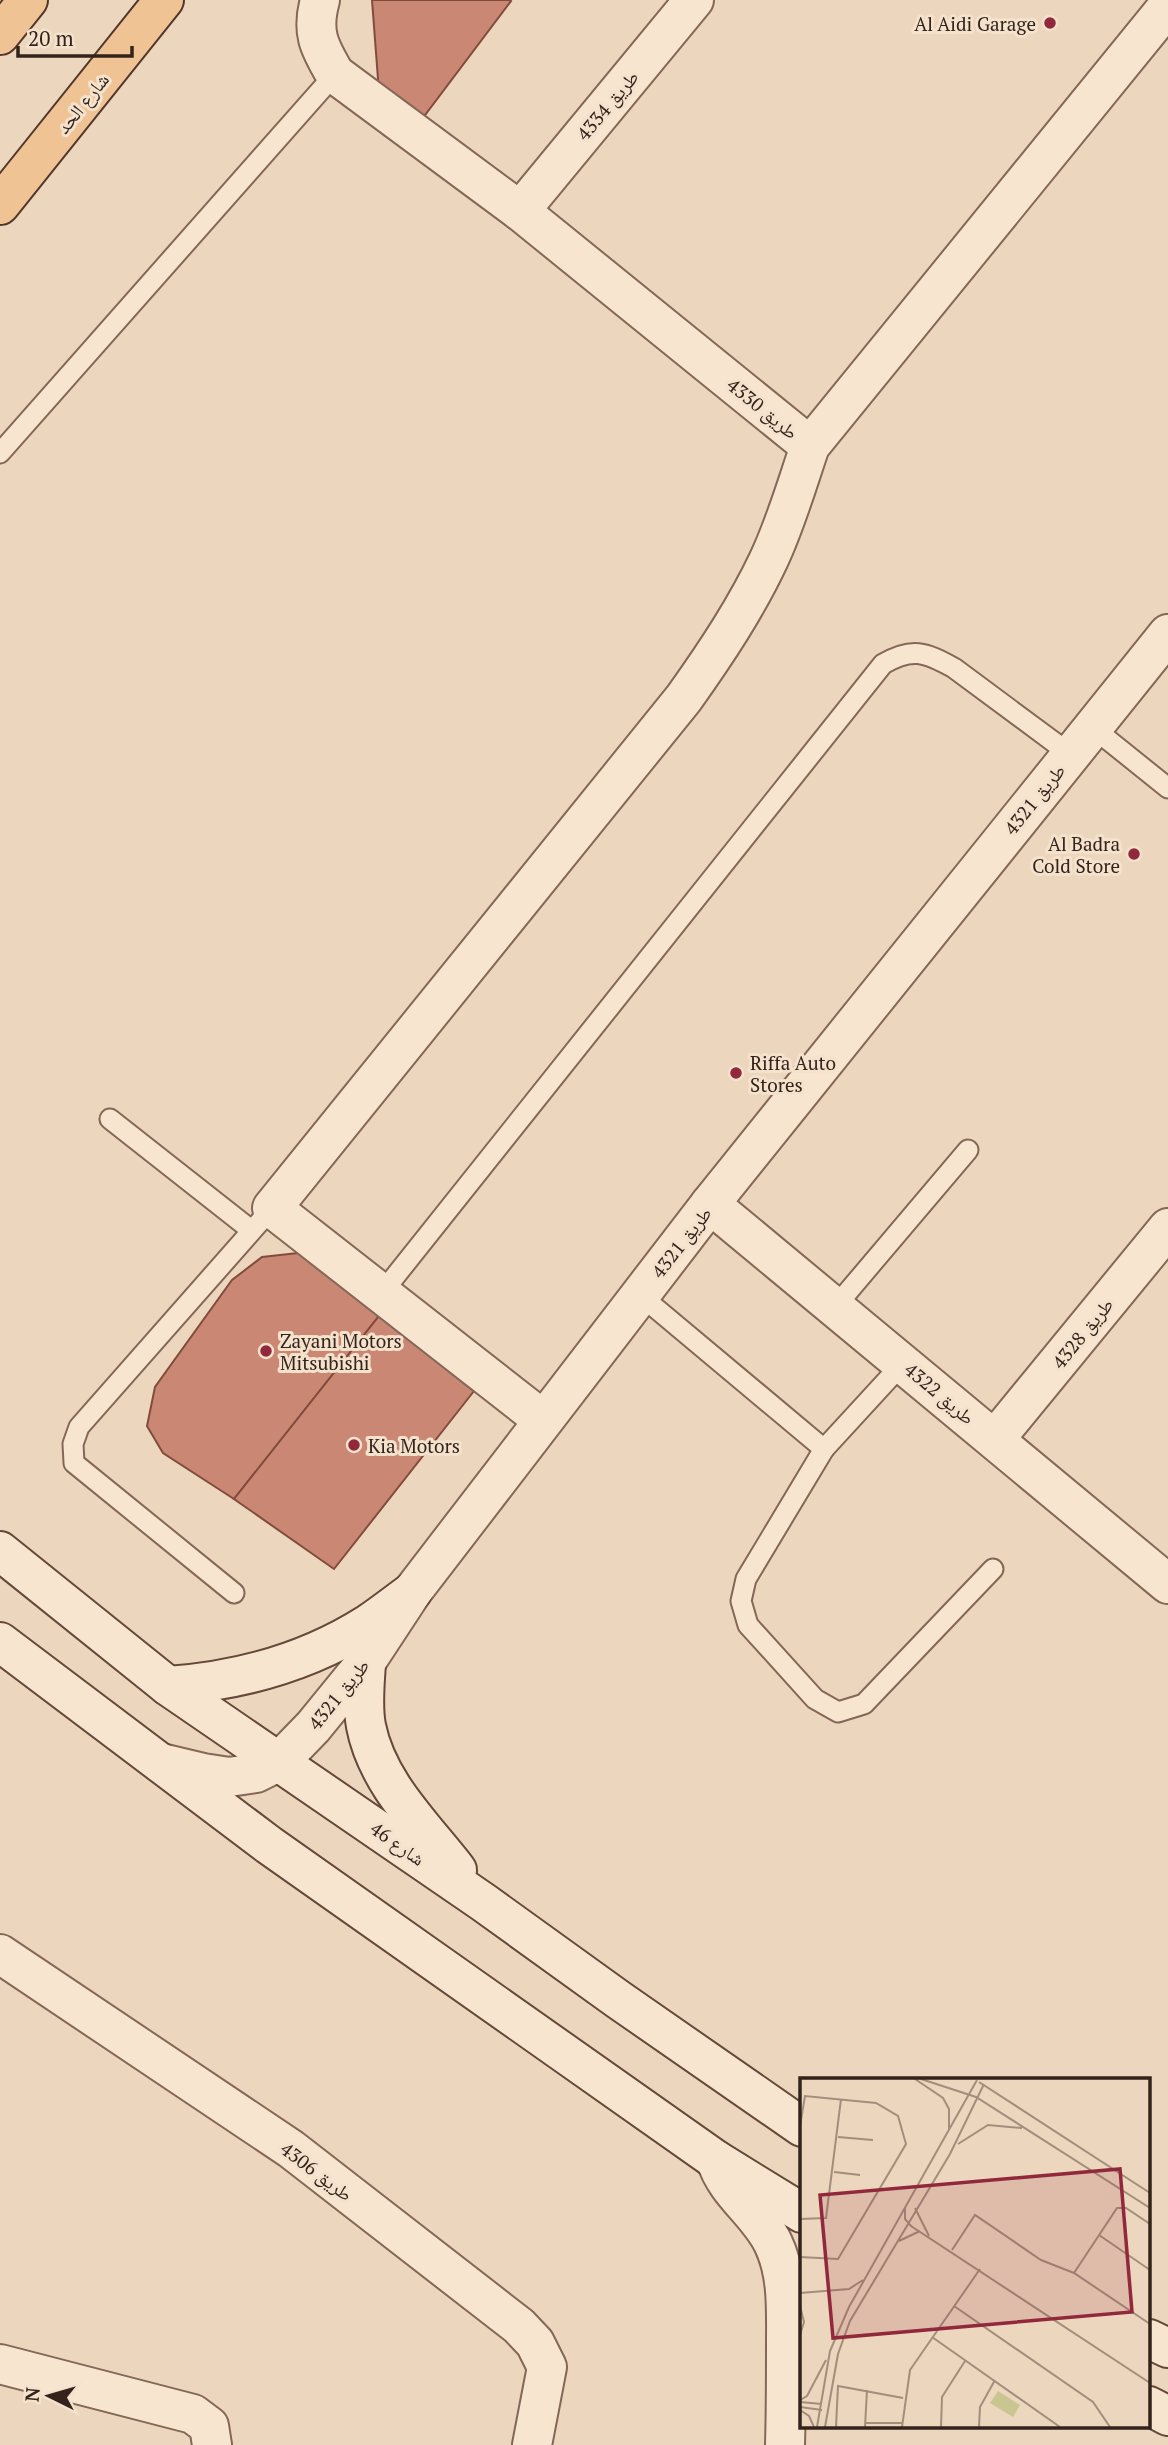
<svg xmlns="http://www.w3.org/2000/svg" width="1168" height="2445" font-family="'PT Serif','Noto Naskh Arabic',serif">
	<rect width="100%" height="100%" fill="#ecd6bd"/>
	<g fill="#ca8874" stroke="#824c3d" stroke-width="2">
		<path d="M372,0H510L511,1L419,123L379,92Z"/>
		<path d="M298,1253L379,1316L234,1499L163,1453L147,1426L155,1387L232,1280L262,1257Z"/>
		<path d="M379,1316L474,1391L334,1569L234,1499Z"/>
	</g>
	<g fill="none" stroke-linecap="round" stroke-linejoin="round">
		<g stroke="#846757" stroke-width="23">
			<g id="service">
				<path d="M0,453L335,74"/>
				<path d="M1092,727L1168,788"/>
				<path d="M110,1119L251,1230"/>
				<path d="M381,1294L883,664C912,647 925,652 954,668L1070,754"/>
				<path d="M640,1295L824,1449L746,1579L741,1601L748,1625L815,1699L838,1712L864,1704L993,1569"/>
				<path d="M835,1307L968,1150"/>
				<path d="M824,1449L903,1363"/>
				<path d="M234,1593L74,1463L73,1444L79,1427L272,1208"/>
			</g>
		</g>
		<g stroke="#846757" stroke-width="42">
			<g id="minor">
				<path d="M320,0C311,32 319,47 335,74L520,211L810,446"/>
				<path d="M520,211L694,0"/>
				<path d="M710,1204L1168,1584"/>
				<path d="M543,1420L272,1208L684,698C716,653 746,608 769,559C786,523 797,484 810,446L1168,6"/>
				<path d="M995,1439L1168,1228"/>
				<path d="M161,1763L203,1773L229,1777L256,1773L280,1761L313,1727L366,1662L412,1592L710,1204L1168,634"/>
				<path d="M0,1954L291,2149L519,2326L535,2343L547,2367L532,2445"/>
				<path d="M716,2160C726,2193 758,2212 773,2243C788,2274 786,2309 786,2343C786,2377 786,2411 785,2445"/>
				<path d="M0,2364L193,2414L209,2426L212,2445"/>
			</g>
		</g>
		<g stroke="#65483a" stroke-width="42">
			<g id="secondary">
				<path d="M0,1551L168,1686L483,1902L619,2000L802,2127"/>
				<path d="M0,1642L269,1845L716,2160L802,2213"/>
				<path d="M366,1662C365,1683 362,1705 366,1726C377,1783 423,1826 457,1870"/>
				<path d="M168,1686C239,1681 308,1662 368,1624C383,1614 398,1602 412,1592"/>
				<path d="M1149,2339L1168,2348"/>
				<path d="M1149,2406L1168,2416"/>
			</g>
		</g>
		<g stroke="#51362c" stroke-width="42">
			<g id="primary">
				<path d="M0,35L28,0"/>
				<path d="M0,205L164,0"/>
			</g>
		</g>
		<use href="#service" stroke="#f8e5d0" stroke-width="19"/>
		<use href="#minor" stroke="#f8e5d0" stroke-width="38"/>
		<use href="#secondary" stroke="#f8e5d0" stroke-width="38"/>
		<use href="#primary" stroke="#f0c394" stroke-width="38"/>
	</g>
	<g fill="#91283c" stroke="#f4e2cd" stroke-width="2.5">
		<circle cx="1050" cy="23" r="7"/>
		<circle cx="1134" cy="854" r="7"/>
		<circle cx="736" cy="1073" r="7"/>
		<circle cx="266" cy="1351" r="7"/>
		<circle cx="354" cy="1445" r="7"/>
	</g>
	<g text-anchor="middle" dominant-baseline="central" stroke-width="6" stroke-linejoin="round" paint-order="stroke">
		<g font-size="19" fill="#33231b" stroke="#f4e2cd" text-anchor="start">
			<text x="1036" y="23" text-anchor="end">Al Aidi Garage</text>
			<text x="1120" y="843" text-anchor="end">Al Badra<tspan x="1120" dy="22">Cold Store</tspan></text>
			<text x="750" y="1062">Riffa Auto<tspan x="750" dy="22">Stores</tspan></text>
			<text x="280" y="1340">Zayani Motors<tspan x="280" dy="22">Mitsubishi</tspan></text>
			<text x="368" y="1445">Kia Motors</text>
		</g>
		<g font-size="19" fill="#33231b" stroke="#f4e2cd">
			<text transform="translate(82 103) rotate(-51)">شارع الحد</text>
			<text transform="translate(607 105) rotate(-50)">طريق 4334</text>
			<text transform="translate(763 408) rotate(39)">طريق 4330</text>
			<text transform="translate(1034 799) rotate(-51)">طريق 4321</text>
			<text transform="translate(681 1242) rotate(-52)">طريق 4321</text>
			<text transform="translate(1082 1333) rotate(-51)">طريق 4328</text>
			<text transform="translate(940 1393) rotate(40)">طريق 4322</text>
			<text transform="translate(338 1694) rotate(-51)">طريق 4321</text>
			<text transform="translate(398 1843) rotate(35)">شارع 46</text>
			<text transform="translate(317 2171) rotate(37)">طريق 4306</text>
		</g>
	</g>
	<g transform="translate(800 2078)">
		<rect width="350" height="350" fill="#ecd6bd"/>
		<path d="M198,313L220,327L213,339L190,325Z" fill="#cac692"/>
		<path fill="none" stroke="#a28e7c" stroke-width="2" d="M115,1L143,20L149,31V51M121,1L176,19L350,130M179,4L350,115M0,48L5,18L76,25L98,38L106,66L38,181L0,179M38,59L73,62M158,66L188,47L222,50M34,94L60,97M105,130V141L111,148L350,305M115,130L129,158M0,141L26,140L41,21M299,157L350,192M99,163L120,153M152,172L175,137L241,182L274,195L350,246M274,195L317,130H326L350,146M0,215L49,211L63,202M0,228L4,244L0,257M154,228L293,324L310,349M132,259L260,349M0,322L7,318L26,282M0,324L22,326M0,329L22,332M0,332L9,338L14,349M65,345H102M17,349L30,273L49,229L177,2M25,349L38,276L50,243L150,76L184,6M36,349L38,308L103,320M65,349L67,312M102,349L110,292L180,191M141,349L142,319L165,283M179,349L180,329L195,302"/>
		<path fill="#91283c" fill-opacity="0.15" stroke="#91283c" stroke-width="3.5" d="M320,91L332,234L33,260L20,117Z"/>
		<rect width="350" height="350" fill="none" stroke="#33231b" stroke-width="3.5"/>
	</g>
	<g transform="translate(49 2396) rotate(275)" stroke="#f4e2cd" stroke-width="5" paint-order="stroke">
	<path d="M0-5L12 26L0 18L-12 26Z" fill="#33231b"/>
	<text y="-10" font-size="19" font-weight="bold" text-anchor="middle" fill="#33231b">N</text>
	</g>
	<path d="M18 46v10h114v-10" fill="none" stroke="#33231b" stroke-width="3.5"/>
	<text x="28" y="46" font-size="21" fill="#33231b" stroke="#f4e2cd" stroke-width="5" paint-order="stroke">20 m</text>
</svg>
